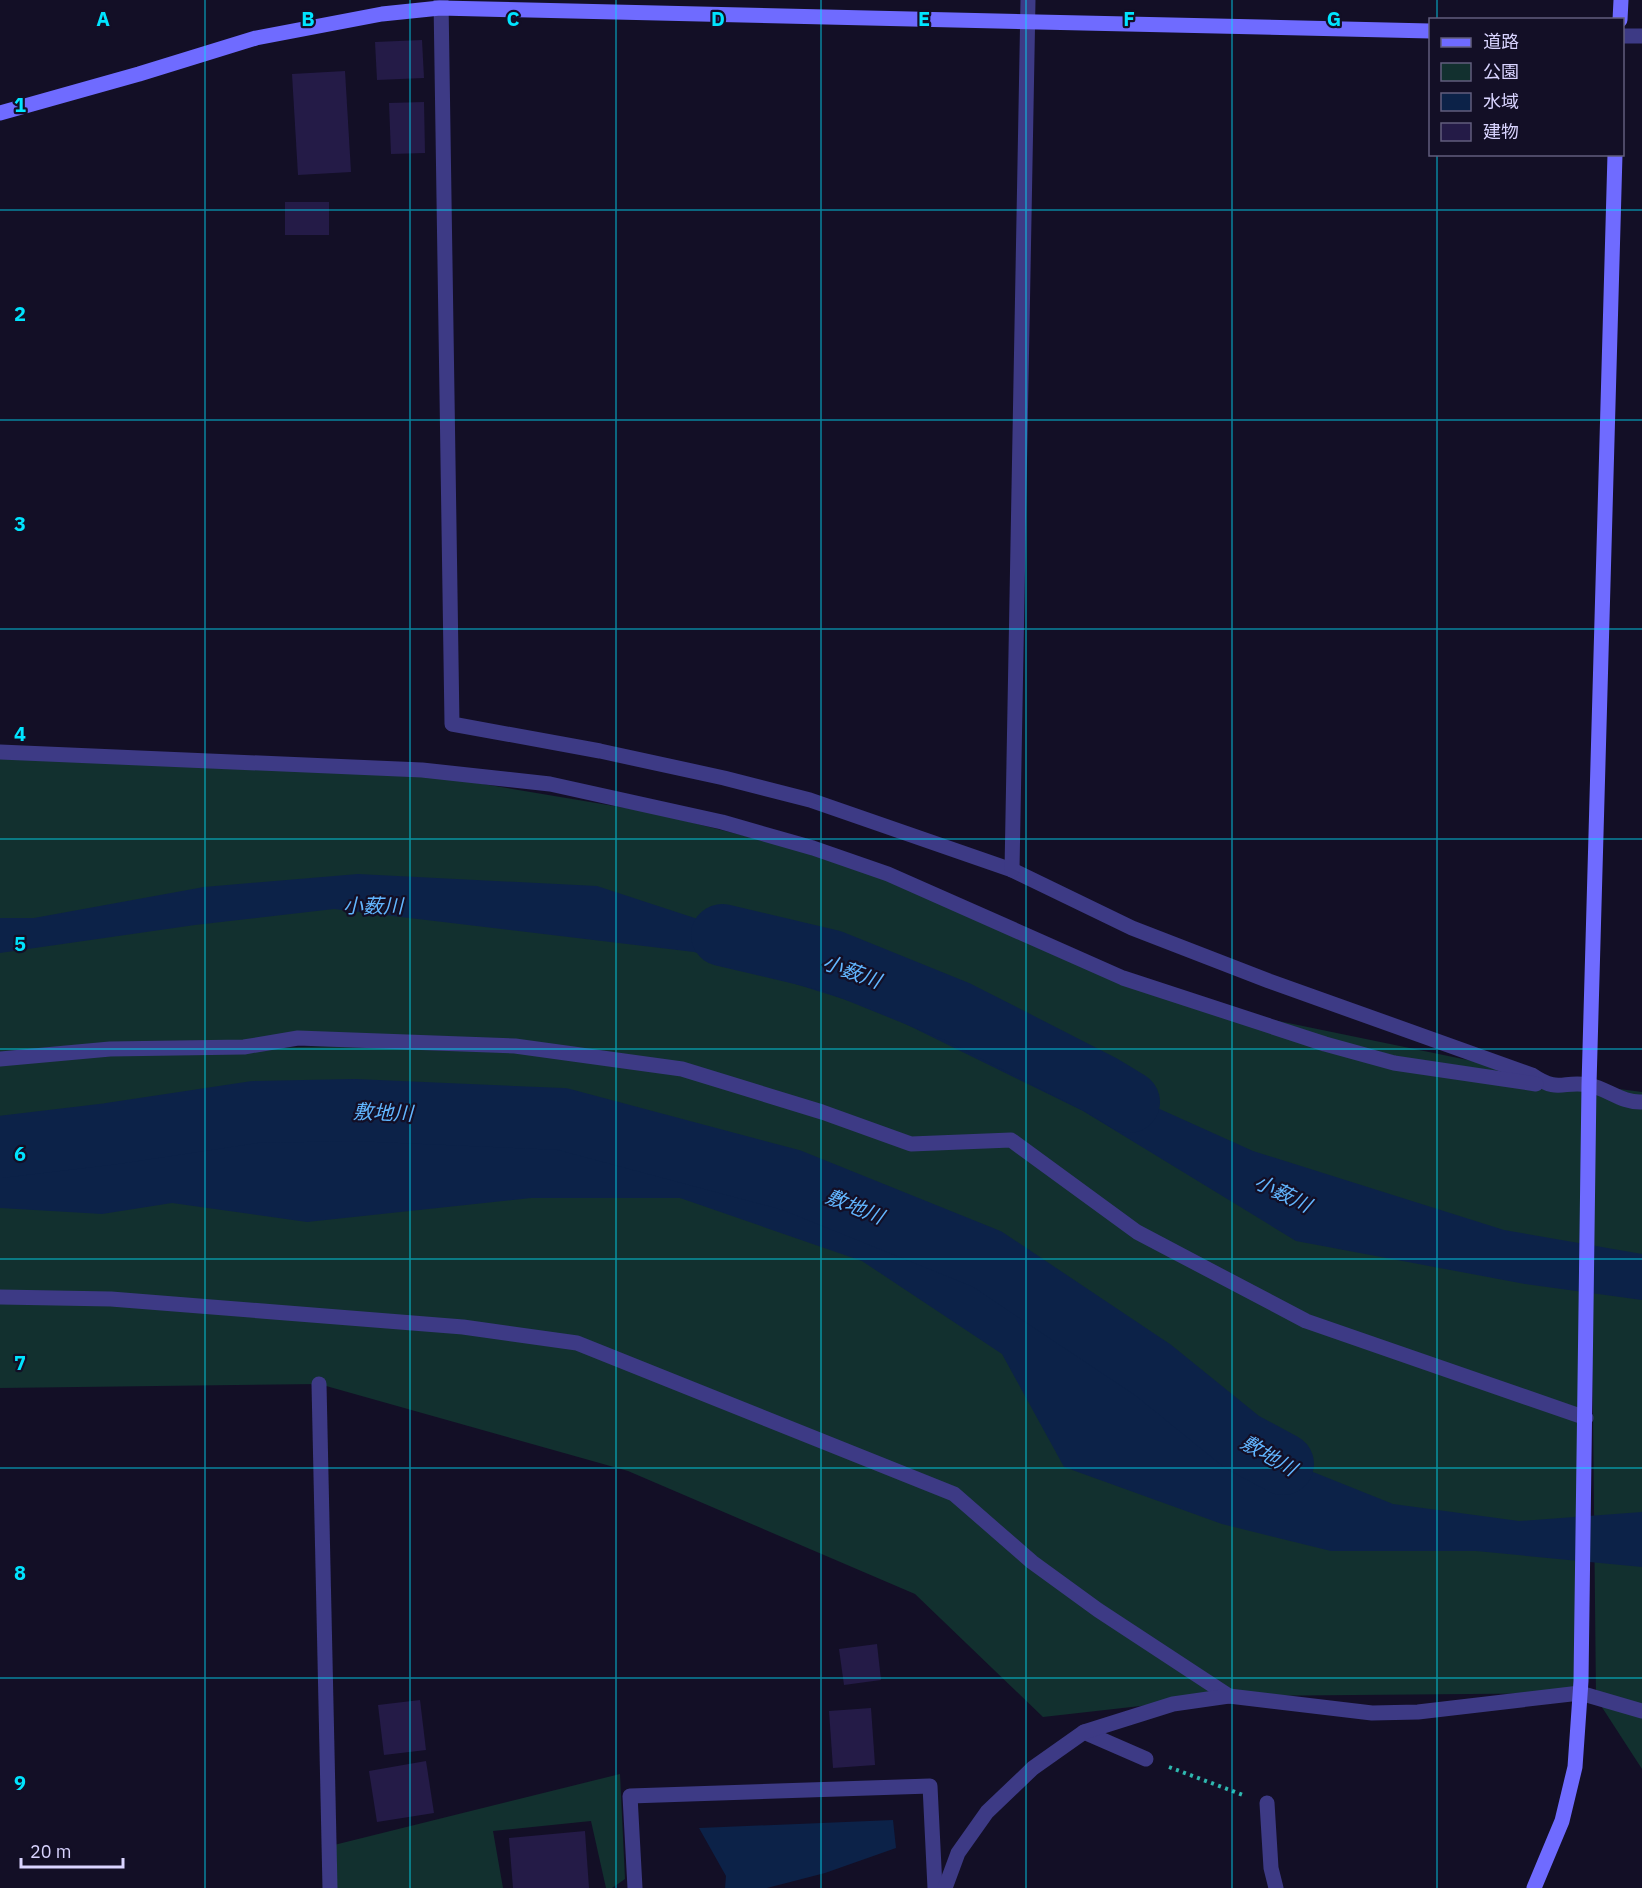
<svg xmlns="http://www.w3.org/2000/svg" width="1642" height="1888" font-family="'IBM Plex Sans','Noto Sans JP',sans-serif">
	<rect width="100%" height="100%" fill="#130f26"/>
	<g fill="#12302f" fill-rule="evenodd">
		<path d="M0,753L393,769L650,812L879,870L1210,1007L1589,1085L1642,1092V1769L1596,1698L1590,1129L1580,1693L1229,1696L1043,1717L915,1594L628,1471L319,1384L0,1388ZM298,1038L420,1043L65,1055Z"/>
		<path d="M620,1774L625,1879L612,1888H606L591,1821L493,1831L503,1888H331L330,1846Z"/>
	</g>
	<g fill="#0c2248">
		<path d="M358,874L597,886L804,954L1053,1061L1253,1151L1504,1230L1642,1254V1300L1525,1284L1296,1241L1083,1111L875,1009L694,952L334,909L195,925L0,953V918H34L204,887Z"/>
		<path d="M317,1111L486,1116L591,1126L731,1164L848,1189L1017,1279L1258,1450L1393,1504L1519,1521L1642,1512V1567L1476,1551H1331L1222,1524L1064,1467L1002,1354L862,1261L680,1198H531L307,1222L172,1203L102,1214L0,1208V1131L177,1124Z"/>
		<path d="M893,1820L896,1848L825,1873L767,1888H725L726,1876L699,1828Z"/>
	</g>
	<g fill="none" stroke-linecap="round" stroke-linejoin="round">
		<g stroke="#0c2248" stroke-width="62">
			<path d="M722,935L832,961L958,1012L1101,1085L1129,1102"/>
			<path d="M0,1147L109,1134L255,1112L354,1110L562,1119L791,1180L987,1259L1153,1370L1242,1442L1283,1464"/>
		</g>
	</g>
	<g fill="#241b47">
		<path d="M422,40L424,78L377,80L375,42Z"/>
		<path d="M345,71L351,172L298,175L292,74Z"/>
		<path d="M424,102L425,153L391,154L389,103Z"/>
		<rect x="285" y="202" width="44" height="33"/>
		<path d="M877,1644L881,1680L844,1685L839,1649Z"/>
		<path d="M420,1700L426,1750L384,1755L378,1705Z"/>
		<path d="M871,1708L875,1765L833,1768L829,1711Z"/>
		<path d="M426,1761L434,1813L377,1822L369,1771Z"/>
		<path d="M585,1831L589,1888H513L509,1838Z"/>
	</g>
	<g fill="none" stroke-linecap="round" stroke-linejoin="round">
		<path stroke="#2fb8b0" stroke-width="4" stroke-dasharray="3 4.5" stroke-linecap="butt" d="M1169,1767L1243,1795"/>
		<g stroke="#3d3a85" stroke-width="15">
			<path d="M441,0L452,724L600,751L724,778L810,800L1012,870L1132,928L1269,981L1532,1075C1560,1094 1562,1080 1589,1085C1608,1089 1622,1103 1642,1102"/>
			<path d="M1622,36H1642"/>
			<path d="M0,752L422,770L550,784L722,822L813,848L888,874L1123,978L1325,1044L1394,1063L1536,1084"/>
			<path d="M1012,870L1028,0"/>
			<path d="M0,1059L110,1049L244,1047L298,1038L515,1046L682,1069L822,1112L911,1144L1011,1140L1137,1232L1306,1321L1586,1418"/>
			<path d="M0,1297L111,1299L463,1327L577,1343L954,1494L1032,1562L1098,1610L1229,1696"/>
			<path d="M319,1384L330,1888"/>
			<path d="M1084,1732L1146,1759"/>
			<path d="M1267,1803L1271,1868L1276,1888"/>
			<path d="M635,1888L630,1796L930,1786L935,1888"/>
			<path d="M945,1888L958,1853L987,1812L1033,1768L1084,1732L1173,1704L1229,1696L1372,1713L1418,1712L1580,1693L1642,1711"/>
		</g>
		<g stroke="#6f6bff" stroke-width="15">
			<path d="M1620,20L1621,0"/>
			<path d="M0,113L139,74L256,38L382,14L440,8L1430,31"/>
			<path d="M1534,1888L1562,1821L1575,1767L1581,1681L1589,1085L1615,154"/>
		</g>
	</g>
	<path fill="none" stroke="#00e5ff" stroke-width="1.5" stroke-opacity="0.55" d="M205,0V1888M410,0V1888M616,0V1888M821,0V1888M1026,0V1888M1232,0V1888M1437,0V20M1437,154V1888M0,210H1642M0,420H1642M0,629H1642M0,839H1642M0,1049H1642M0,1259H1642M0,1468H1642M0,1678H1642"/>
	<g text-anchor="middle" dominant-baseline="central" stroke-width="4.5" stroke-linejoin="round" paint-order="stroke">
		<g font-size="20" font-style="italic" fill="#62b6ff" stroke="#130f26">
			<text x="373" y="905">小薮川</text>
			<text transform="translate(852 971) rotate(20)">小薮川</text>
			<text transform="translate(383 1112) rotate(2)">敷地川</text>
			<text transform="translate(1283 1193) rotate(26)">小薮川</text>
			<text transform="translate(855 1206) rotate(22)">敷地川</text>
			<text transform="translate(1269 1455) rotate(30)">敷地川</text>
		</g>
	</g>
	<g font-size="20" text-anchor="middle" font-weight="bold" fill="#00e5ff" stroke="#130f26" stroke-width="4.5" stroke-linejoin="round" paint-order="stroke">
		<text x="103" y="26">A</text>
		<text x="308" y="26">B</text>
		<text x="513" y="26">C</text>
		<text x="718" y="26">D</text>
		<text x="924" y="26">E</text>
		<text x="1129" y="26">F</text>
		<text x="1334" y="26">G</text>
		<text x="20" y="112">1</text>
		<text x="20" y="321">2</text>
		<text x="20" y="531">3</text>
		<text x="20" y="741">4</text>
		<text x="20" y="951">5</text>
		<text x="20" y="1161">6</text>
		<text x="20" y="1370">7</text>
		<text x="20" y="1580">8</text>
		<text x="20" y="1790">9</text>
	</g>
	<rect x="1429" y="18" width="195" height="138" fill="#130f26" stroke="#625e7d" stroke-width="1.5"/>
	<rect x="1441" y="38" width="30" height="9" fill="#6f6bff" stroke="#625e7d" stroke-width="1.5"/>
	<text x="1483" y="48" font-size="18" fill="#d9d4ff">道路</text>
	<rect x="1441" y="63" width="30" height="18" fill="#12302f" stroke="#625e7d" stroke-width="1.5"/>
	<text x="1483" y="78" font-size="18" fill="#d9d4ff">公園</text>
	<rect x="1441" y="93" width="30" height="18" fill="#0c2248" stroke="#625e7d" stroke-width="1.5"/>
	<text x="1483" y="108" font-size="18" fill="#d9d4ff">水域</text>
	<rect x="1441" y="123" width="30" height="18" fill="#241b47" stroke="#625e7d" stroke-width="1.5"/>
	<text x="1483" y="138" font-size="18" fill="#d9d4ff">建物</text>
	<path d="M21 1858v9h102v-9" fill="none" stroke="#d9d4ff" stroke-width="3"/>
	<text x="30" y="1858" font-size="18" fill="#d9d4ff" stroke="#130f26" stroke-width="4.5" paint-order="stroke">20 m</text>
</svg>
